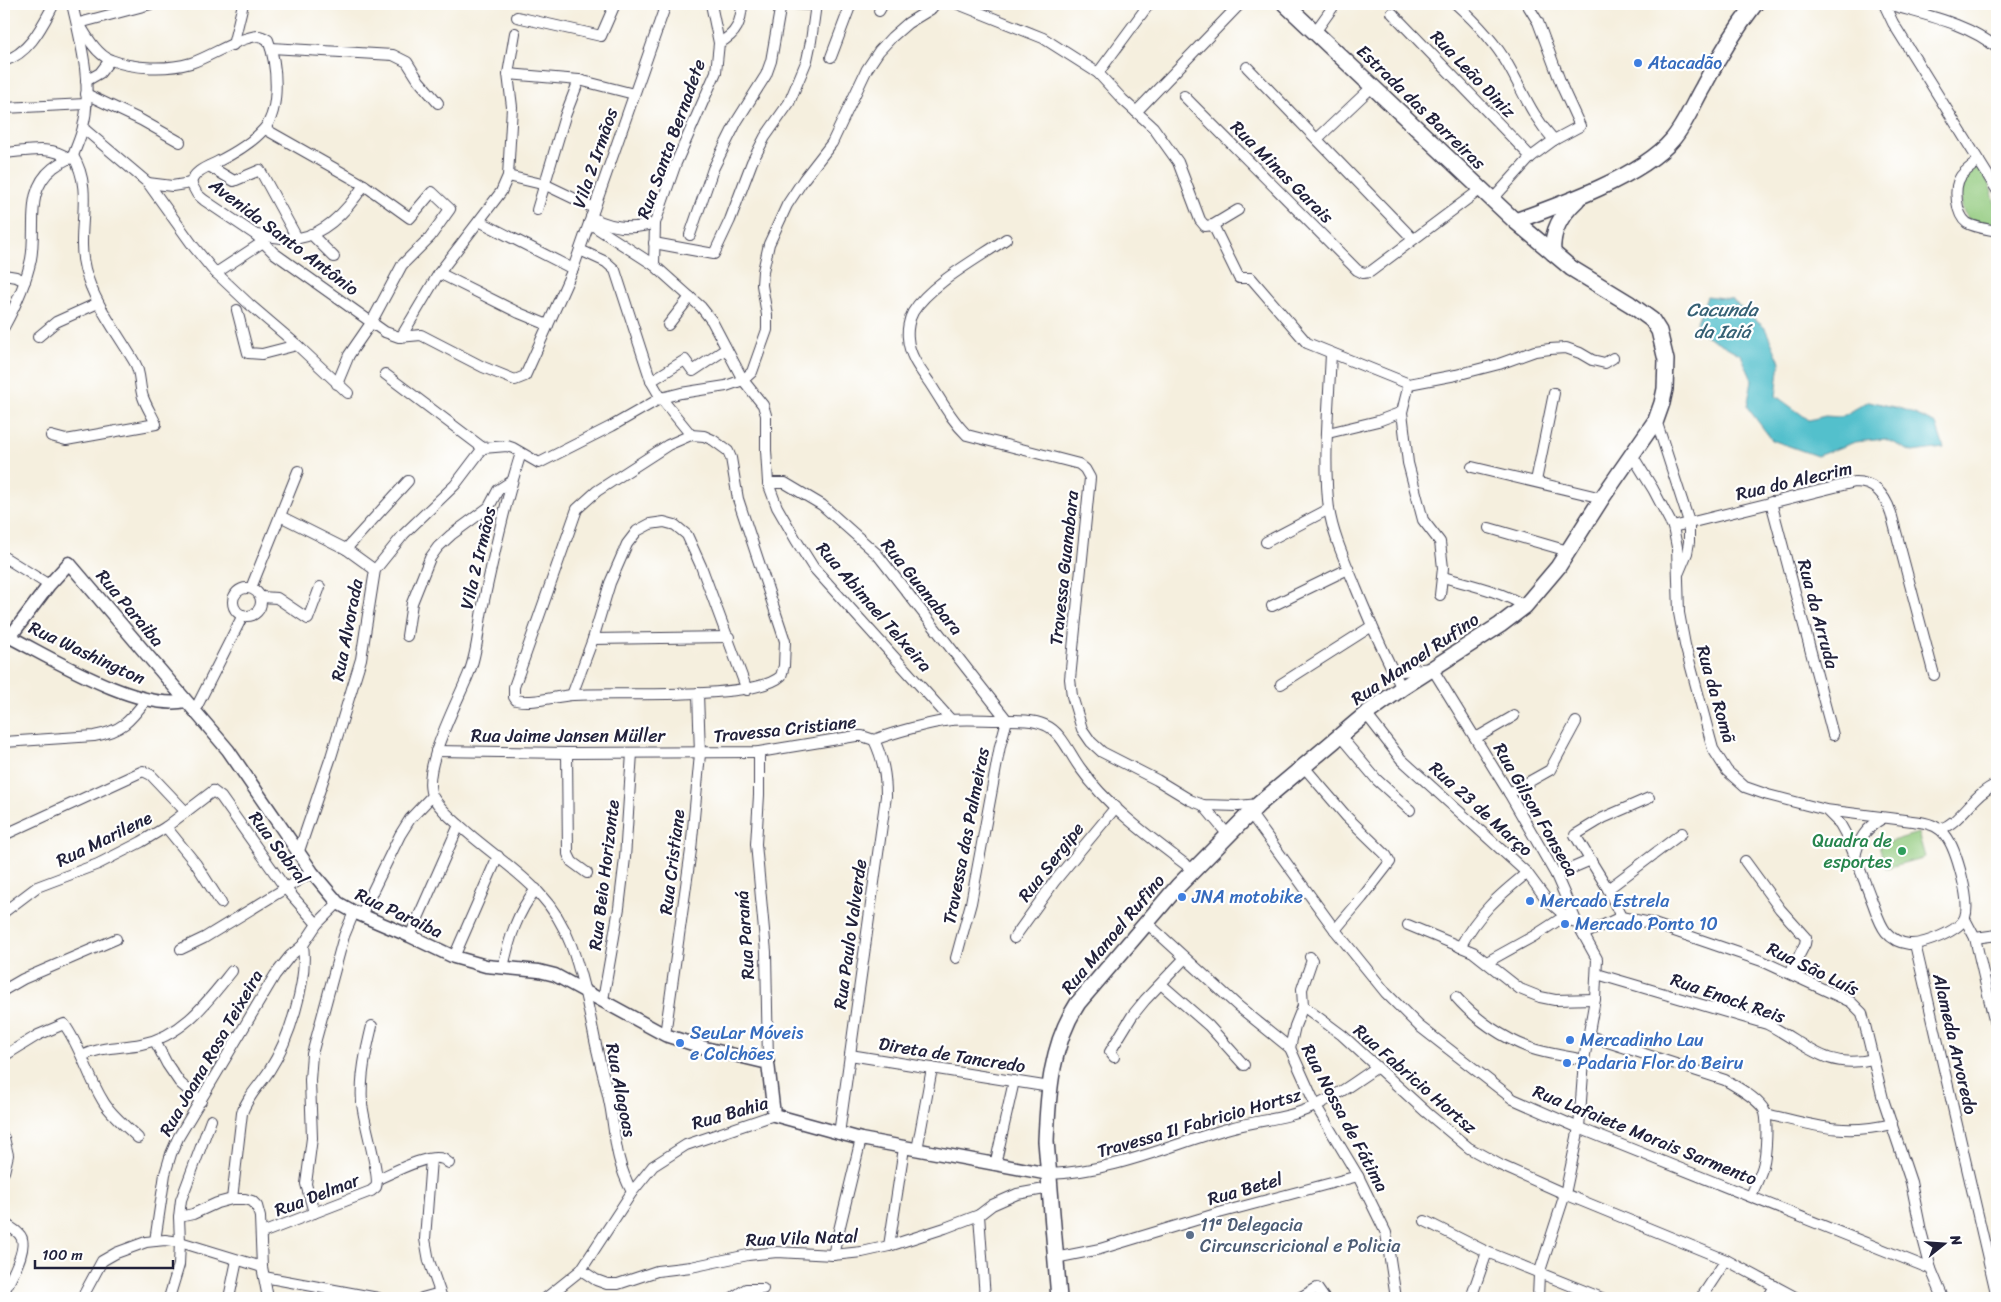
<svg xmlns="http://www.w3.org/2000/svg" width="2001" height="1302" font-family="Sriracha,sans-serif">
	<rect width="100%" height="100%" fill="#fff"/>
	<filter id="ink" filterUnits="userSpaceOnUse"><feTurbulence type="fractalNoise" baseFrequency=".02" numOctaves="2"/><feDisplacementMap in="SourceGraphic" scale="10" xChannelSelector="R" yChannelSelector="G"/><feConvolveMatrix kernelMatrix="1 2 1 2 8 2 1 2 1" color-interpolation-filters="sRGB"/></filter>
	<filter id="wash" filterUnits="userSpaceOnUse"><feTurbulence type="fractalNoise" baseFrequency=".0096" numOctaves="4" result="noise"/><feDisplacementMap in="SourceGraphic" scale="20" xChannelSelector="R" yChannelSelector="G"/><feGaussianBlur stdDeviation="1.12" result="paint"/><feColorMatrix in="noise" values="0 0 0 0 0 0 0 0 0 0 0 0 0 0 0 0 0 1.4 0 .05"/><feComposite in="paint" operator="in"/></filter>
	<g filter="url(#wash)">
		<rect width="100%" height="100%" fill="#f5efde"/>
		<g fill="#92ca7e" stroke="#5a765c">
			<path d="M1977,167C1990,178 2001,211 1992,226L1969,220L1962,209L1961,186L1963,181Z"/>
			<path d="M1918,833L1925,857L1886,868L1879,845Z"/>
		</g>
		<path fill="#53c0cc" stroke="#3a7184" d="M1707,296L1731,299L1765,328L1780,362L1776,396L1809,420L1825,416L1841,417L1869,401L1906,410L1936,424L1944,448L1912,452L1885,439L1855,442L1817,456L1772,440L1747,407L1752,380L1741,355L1694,329Z"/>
	</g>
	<g filter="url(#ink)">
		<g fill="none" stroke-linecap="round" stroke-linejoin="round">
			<g stroke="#424153" stroke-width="12">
				<g id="minor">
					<path d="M72,4C81,42 93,88 83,127C81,137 76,147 73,156"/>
					<path d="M711,4L719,43"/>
					<path d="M794,4L816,5"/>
					<path d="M958,4L1043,38L1098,73L1123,100L1153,127L1178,162L1200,220L1205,226L1213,225L1238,210"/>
					<path d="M1456,4C1476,22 1495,42 1508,65C1524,93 1531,115 1554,140"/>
					<path d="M1884,4L1893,23L1997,190"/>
					<path d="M1888,4C1924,15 1968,23 1997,48"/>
					<path d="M879,11L883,4"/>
					<path d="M1392,13L1531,157"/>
					<path d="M517,17L601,36L615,4"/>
					<path d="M79,23L151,4"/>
					<path d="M77,24L79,23C86,36 97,55 111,60C134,69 167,70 191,63C210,57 239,37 258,36C262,36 265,38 268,40C277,63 281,109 264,129C252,143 233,154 217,162C207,167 194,171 191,183"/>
					<path d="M1315,32L1335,4"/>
					<path d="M233,45L243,4"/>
					<path d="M271,48L393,55L407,62L419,81L438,103"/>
					<path d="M831,57L851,4"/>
					<path d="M4,61C30,53 42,26 54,4"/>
					<path d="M1247,67L1413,239"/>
					<path d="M1098,73L1149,4"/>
					<path d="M508,74L579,80L634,94"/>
					<path d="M86,81L100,73L110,60"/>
					<path d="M86,94L141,120L180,142"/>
					<path d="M1184,96L1357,270L1363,273L1370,272L1481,189"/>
					<path d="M4,108L86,104"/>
					<path d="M1136,112L1240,4"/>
					<path d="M83,128L148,183L194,247L212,269L249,304L297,345L348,393"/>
					<path d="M265,129L364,185L410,218L432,192L450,209L430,237L402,265L371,323L349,355L337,384"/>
					<path d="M1317,139L1372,87"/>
					<path d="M4,153C24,152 52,144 69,159"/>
					<path d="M1979,161C1973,165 1966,170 1961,176C1953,187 1956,215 1967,223C1976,228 1988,229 1997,231"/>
					<path d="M209,166L234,181L260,170L297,238"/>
					<path d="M508,176L546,185L594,208"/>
					<path d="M148,183L172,186L191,183"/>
					<path d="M191,183L197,194L204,200L256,235L274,253L385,332L399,337L421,335L483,367L515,380L525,376L548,325"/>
					<path d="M1492,200L1531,157L1554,140L1580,126L1563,89L1538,22L1527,4"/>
					<path d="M537,210L565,116L579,80"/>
					<path d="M591,217C611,228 633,230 655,223"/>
					<path d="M479,221L573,269"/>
					<path d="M589,223L654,265L701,307L712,321L743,380L763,405L766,415V450L768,483L777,507L796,540L813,567L951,720"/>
					<path d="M1213,225L1239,278H1251L1307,343L1409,384L1456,375L1499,364L1535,351L1550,349L1566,348L1580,353L1592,360L1605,363L1613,358"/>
					<path d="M311,234L334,257"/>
					<path d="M256,235C269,236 286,240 299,238C328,233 349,208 364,185"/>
					<path d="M690,235L713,169L737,121L766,75L771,61L781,4"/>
					<path d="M1006,239C979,258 930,284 913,312C909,319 907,330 908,338C909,355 919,368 929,382C941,400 951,420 967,435L1079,464L1085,469L1090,478L1070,679L1072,696L1082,729L1091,742L1102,752L1157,780L1190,800L1203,805L1238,806L1259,804"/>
					<path d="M654,243L714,254L730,220L752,162L765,137L789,103L807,60L811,41L816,4"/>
					<path d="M580,250L606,262L615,270L651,381L661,398L691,435"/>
					<path d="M654,265L655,223L676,163L716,72L719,43C737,34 741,22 742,4"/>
					<path d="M216,273L263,242"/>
					<path d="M439,273L519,313L548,325L573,269L666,4"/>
					<path d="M4,275L16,277L25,281"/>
					<path d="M237,310L248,353L262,354L297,345"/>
					<path d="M668,325L690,297"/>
					<path d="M4,327C16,305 26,283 31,259C37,227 24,191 53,168C59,163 66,160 73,156"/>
					<path d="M38,337L56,322L98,303"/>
					<path d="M401,337L439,273L501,192L508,176L512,107L508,74L515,33"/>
					<path d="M1331,353C1329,402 1323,460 1329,509C1333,536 1346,563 1356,588C1370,622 1384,655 1402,688"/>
					<path d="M385,374L483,448L507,446L513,448L539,463L612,426L661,398L681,393L726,386L743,380L752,372L767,330V315L762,285L763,271L769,244L787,205L804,179L832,143L867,69L879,51L892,37L908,23L931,9L935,4"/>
					<path d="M651,381L685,360L693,371L726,349"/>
					<path d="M1409,384L1402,412L1408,463L1423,520L1440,542L1443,568L1440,595"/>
					<path d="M1656,420L1689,522V542L1687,553L1679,572"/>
					<path d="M1328,433L1378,421L1402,412"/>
					<path d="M691,435L704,436L713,440L728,451L731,458L738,499L785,641L784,666L781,676C755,701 615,692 573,695C555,696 534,704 516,700L514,697V687L577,509L597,491L668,445Z"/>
					<path d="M51,436L66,440L156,424C152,415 146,406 143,397C139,386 141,373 135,363C117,332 94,304 85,269C75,231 95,191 73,156"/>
					<path d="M521,453C505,503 494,554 483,605C478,628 478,651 469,673C459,699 419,772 433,797C441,811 455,821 467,832C510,869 550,889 571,945C583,977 589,1012 596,1045C601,1069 609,1093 612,1117C616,1146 618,1166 632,1192"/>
					<path d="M1632,455L1653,489L1673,527L1677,547L1679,613L1685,645L1713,749L1727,771L1745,787L1768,795L1826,810L1920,822C1931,824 1940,827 1946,836C1956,849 1971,901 1965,917C1960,931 1923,945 1909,944C1900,943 1892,939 1886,932C1879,923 1876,911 1872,901C1863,878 1855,855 1845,833L1840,824L1826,810"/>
					<path d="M1472,467L1602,498"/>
					<path d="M1536,481L1554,393"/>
					<path d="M768,483H785L822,505L877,554L1007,720"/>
					<path d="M1771,502L1833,735"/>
					<path d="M280,516L346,549L375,570"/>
					<path d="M1673,527L1855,482C1875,482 1885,495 1891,513L1934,675"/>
					<path d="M1489,528L1568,551"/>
					<path d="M1266,542L1329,509"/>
					<path d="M346,549L408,481"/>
					<path d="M4,557L49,585"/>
					<path d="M1443,577C1471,585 1500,591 1525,606"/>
					<circle cx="247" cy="602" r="14"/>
					<path d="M251,588L298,471"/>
					<path d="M261,597L277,598L308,619L320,587"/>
					<path d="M1272,606L1348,569"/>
					<path d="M407,636L412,603L430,558L438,547L451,535L489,507L498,490L512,481"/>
					<path d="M593,639L729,637"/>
					<path d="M1393,672L1432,668L1509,793L1556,875L1577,923L1597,959L1595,999L1584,1060L1579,1128L1565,1194L1539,1274L1538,1298"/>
					<path d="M1281,684L1372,626"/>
					<path d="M572,695L593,639L610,583L627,544L637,531L650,524L664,522L675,525L687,535L701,566L747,690"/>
					<path d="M195,710L243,615"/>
					<path d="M1366,714L1401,759L1527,873L1547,900L1570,920L1577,923"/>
					<path d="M1340,736L1377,780L1410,810"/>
					<path d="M1476,738L1514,716"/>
					<path d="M874,740C895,732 928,723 951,720C967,719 984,720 1000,720C1014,720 1032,719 1045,725C1062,732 1070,755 1081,769C1108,808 1155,841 1193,870"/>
					<path d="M4,742L94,736C122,731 130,721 146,700"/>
					<path d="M436,751L567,753L759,752L856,736H862L874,740"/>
					<path d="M759,752V795L756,844L766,952L768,1063"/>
					<path d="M567,753L568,854L572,862L587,873"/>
					<path d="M1304,767L1347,817L1386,855L1390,862L1362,898L1335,930"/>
					<path d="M1509,793L1550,770L1576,722"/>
					<path d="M1203,805L1228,835"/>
					<path d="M1250,813L1335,930L1386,993L1419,1026L1513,1099L1579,1128L1931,1269L1943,1298"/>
					<path d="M166,827L196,864L221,903"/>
					<path d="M1940,829C1962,822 1972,794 1997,784"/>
					<path d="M4,835L143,771L151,775L186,812"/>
					<path d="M299,851L331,757L361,659L375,570L404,534L455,485L483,448"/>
					<path d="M1855,858C1858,839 1866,828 1883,818"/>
					<path d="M1745,861L1780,909L1806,938L1805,944L1790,973"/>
					<path d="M1556,875L1591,860"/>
					<path d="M1608,889L1682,833"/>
					<path d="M4,912L37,887L98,864L141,842L166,827L213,791L221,797L286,889L317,924"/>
					<path d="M361,915L400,835L410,819L432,796"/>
					<path d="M1621,917L1608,889L1575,835L1603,818L1649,798"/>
					<path d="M1965,919L1975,938L1997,1033"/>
					<path d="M1147,923L1238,1006L1290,1048L1316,1106L1358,1176L1386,1233L1396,1298"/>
					<path d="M1408,925L1473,952L1520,989L1540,997L1555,1000L1595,999"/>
					<path d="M1584,934L1621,917L1651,923L1762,961L1851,1002L1862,1013L1883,1099L1911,1182L1921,1231L1931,1269"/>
					<path d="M410,936L459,825"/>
					<path d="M1014,938L1054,882L1116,807"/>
					<path d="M1975,938L1997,935"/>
					<path d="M1915,944L1997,1297"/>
					<path d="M1460,947C1479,913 1497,897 1527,873"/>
					<path d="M181,949L204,938L312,872"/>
					<path d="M454,957L498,856"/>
					<path d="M956,958L971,903L1000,746L1007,720"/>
					<path d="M1487,962L1534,936L1565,916"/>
					<path d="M503,968C509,939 517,913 536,889"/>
					<path d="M1597,974L1767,1024C1805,1043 1826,1071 1873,1059"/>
					<path d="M1161,984L1209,1026L1244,1065"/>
					<path d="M4,990L23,979L116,939"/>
					<path d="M1456,997C1475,1019 1503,1038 1530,1048C1547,1054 1566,1056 1584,1060"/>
					<path d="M603,1000L619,908L625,858L632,753"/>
					<path d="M1303,1006L1342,1035L1426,1112L1469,1148L1500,1165L1565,1194L1726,1260L1797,1298"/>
					<path d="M665,1035L691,850L700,754L698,693"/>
					<path d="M1589,1036L1725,1080C1737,1087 1754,1096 1763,1108C1769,1117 1766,1155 1763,1166C1760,1176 1755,1186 1751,1196"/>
					<path d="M155,1041L167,1064L180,1083L201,1101"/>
					<path d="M1290,1048L1295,1026L1303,1006L1302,989L1312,960L1310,957"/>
					<path d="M850,1055L1050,1087"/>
					<path d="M4,1056L38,1035L64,1024C81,1047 88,1077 103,1101C111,1115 126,1126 138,1138"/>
					<path d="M82,1056C101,1046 121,1048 141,1044C183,1036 207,1002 232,971"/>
					<path d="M1114,1057L1110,1052L1132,1016L1145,1000L1185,958"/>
					<path d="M1766,1114C1814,1125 1842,1136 1892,1124"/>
					<path d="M839,1134L886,796C886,775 883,759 874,740"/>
					<path d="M4,1138L8,1155L4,1172"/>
					<path d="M917,1150L932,1068"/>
					<path d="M431,1159L425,1239L429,1261L442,1298"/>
					<path d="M995,1165L1014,1081"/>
					<path d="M1049,1174C1112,1172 1170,1145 1230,1128C1258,1120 1288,1119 1315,1106C1336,1097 1356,1081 1376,1068"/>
					<path d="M378,1179C392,1173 428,1153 443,1159C444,1159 448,1163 449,1163"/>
					<path d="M232,1199L242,1113C247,1097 260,1085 269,1071C289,1040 308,982 303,945"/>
					<path d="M314,1213L306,1184L312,1138L310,1080L312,1054L344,936L354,912"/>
					<path d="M979,1215L985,1298"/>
					<path d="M179,1217L193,1214L217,1203L232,1199H245L252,1201L257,1206L260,1217L262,1267L268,1298"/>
					<path d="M1425,1221L1487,1252L1602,1298"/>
					<path d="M4,1222C8,1227 15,1229 19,1234C31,1245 10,1279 4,1292"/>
					<path d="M262,1233L371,1191L376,1187C381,1176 363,1121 362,1103C360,1076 366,1051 372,1026"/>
					<path d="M155,1241L165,1174L171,1154L178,1138L275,975L290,956L303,945L317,924L338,903"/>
					<path d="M889,1246L904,1148"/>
					<path d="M833,1255L861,1139"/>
					<path d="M1055,1258L1100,1249L1219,1213L1358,1176"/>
					<path d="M581,1270L596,1280L607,1284H618L657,1271L691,1267L748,1255L777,1252L833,1255L862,1252L889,1246L945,1228L979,1215L992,1205L1017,1194L1050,1188"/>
					<path d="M264,1277L378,1298"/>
					<path d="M82,1298L102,1261L116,1253L146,1242L165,1240L180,1242L262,1267"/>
					<path d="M169,1298L179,1265L180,1242L179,1217L181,1200L211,1120"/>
					<path d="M229,1298L237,1260"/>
					<path d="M422,1298L440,1293"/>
					<path d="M546,1298L581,1270L632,1192L653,1166L686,1145L774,1115"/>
					<path d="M732,1298L746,1289H763"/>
					<path d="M1299,1298L1317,1288L1324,1298"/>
					<path d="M1471,1298L1487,1252"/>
					<path d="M1701,1298L1726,1260"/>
					<path d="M1768,1298L1775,1286"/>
				</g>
			</g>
			<g stroke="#424153" stroke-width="15">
				<path id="tertiary" d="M186,701C139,712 53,659 10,637L49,585L69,563L228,750L312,872L338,903L354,912L410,936L454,957L486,966L539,971L555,975L665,1035L705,1048L768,1063L774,1115L861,1139L1049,1174"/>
			</g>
			<g stroke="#424153" stroke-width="18">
				<g id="secondary">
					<path d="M1515,221C1560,205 1642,176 1672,140C1685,125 1693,104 1703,87C1718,58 1735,30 1755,4"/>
					<path d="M1553,253C1551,231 1561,215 1577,200"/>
					<path d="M1059,1298L1046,1141C1048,1093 1051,1044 1078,1003L1178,886L1259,804L1366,714L1402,688L1500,625L1525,606L1558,567L1602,498L1656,420L1662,403L1665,389L1666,360L1659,331L1652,320L1630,304L1571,268L1515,221L1285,4"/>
				</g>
			</g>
			<use href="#minor" stroke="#fff" stroke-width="10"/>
			<use href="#tertiary" stroke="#fff" stroke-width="12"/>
			<use href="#secondary" stroke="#fff" stroke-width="15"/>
		</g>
	</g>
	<g fill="#3f7fe0" stroke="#fff" stroke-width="2">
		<circle cx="1638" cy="63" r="5"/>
		<circle cx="1182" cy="897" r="5"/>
		<circle cx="1530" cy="901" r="5"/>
		<circle cx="1565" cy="924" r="5"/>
		<circle cx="1570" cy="1040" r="5"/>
		<circle cx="680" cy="1043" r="5"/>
		<circle cx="1567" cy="1063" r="5"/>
	</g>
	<circle fill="#2e9e5b" stroke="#fff" stroke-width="2" cx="1902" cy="851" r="5"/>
	<circle fill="#5c6f8a" stroke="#fff" stroke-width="2" cx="1190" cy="1235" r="5"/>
	<g text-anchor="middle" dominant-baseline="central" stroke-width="4.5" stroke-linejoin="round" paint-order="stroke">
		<g font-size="18" fill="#366cbe" stroke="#fff" text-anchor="start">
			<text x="1648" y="63">Atacadão</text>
			<text x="1192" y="897">JNA motobike</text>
			<text x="1540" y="901">Mercado Estrela</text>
			<text x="1575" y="924">Mercado Ponto 10</text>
			<text x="690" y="1033">SeuLar Móveis<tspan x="690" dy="21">e Colchões</tspan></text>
			<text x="1580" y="1040">Mercadinho Lau</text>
			<text x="1577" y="1063">Padaria Flor do Beiru</text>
		</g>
		<g font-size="18" fill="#22223b" stroke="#fff">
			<text transform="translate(1473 74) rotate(46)">Rua Leão Diniz</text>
			<text transform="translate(1421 107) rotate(44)">Estrada das Barreiras</text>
			<text transform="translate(671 139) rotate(-70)">Rua Santa Bernadete</text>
			<text transform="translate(595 158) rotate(-71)">Vila 2 Irmãos</text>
			<text transform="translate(1282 172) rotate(45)">Rua Minas Garais</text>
			<text transform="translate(284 237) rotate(37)">Avenida Santo Antônio</text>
			<text transform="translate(1794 481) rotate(-13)">Rua do Alecrim</text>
			<text transform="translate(478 558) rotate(-77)">Vila 2 Irmãos</text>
			<text transform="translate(1064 568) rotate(-84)">Travessa Guanabara</text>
			<text transform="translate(922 587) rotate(51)">Rua Guanabara</text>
			<text transform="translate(874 607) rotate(49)">Rua Abimael Telxeira</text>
			<text transform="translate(130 608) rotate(50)">Rua Paraiba</text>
			<text transform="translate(1818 614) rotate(75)">Rua da Arruda</text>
			<text transform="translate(347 630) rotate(-79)">Rua Alvorada</text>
			<text transform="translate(87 653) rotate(25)">Rua Washington</text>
			<text transform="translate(1415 659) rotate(-34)">Rua Manoel Rufino</text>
			<text transform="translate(1716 694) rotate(74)">Rua da Romã</text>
			<text transform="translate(785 729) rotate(-6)">Travessa Cristiane</text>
			<text x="568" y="736">Rua Jaime Jansen Müller</text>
			<text transform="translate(1481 809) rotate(42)">Rua 23 de Março</text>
			<text transform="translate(1536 810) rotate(60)">Rua Gilson Fonseca</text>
			<text transform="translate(966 836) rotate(-79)">Travessa das Palmeiras</text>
			<text transform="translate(104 839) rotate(-26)">Rua Marilene</text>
			<text transform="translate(279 848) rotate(53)">Rua Sobral</text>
			<text transform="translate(672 862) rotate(-83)">Rua Cristiane</text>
			<text transform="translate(1051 862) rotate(-52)">Rua Sergipe</text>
			<text transform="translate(604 875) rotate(-83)">Rua Beio Horizonte</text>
			<text transform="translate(399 913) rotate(25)">Rua Paraiba</text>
			<text transform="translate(850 934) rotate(-82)">Rua Paulo Valverde</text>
			<text transform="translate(1113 934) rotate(-50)">Rua Manoel Rufino</text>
			<text transform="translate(745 935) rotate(-94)">Rua Paraná</text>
			<text transform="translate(1813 969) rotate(26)">Rua São Luís</text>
			<text transform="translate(1728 998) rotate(19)">Rua Enock Reis</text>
			<text transform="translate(1955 1044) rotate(77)">Alameda Arvoredo</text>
			<text transform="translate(211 1053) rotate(-60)">Rua Joana Rosa Teixeira</text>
			<text transform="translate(952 1055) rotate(9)">Direta de Tancredo</text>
			<text transform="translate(1415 1079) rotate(41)">Rua Fabricio Hortsz</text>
			<text transform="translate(621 1090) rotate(79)">Rua Alagoas</text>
			<text transform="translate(730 1113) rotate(-16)">Rua Bahia</text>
			<text transform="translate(1345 1118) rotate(62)">Rua Nossa de Fátima</text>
			<text transform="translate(1199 1123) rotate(-16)">Travessa II Fabricio Hortsz</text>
			<text transform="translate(1645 1135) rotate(22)">Rua Lafaiete Morais Sarmento</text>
			<text transform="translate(1245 1189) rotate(-16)">Rua Betel</text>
			<text transform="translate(317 1195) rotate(-21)">Rua Delmar</text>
			<text transform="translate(802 1238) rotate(-2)">Rua Vila Natal</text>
		</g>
		<g font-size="18" fill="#27864d" stroke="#fff" text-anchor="end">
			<text x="1892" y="841">Quadra de<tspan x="1892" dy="21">esportes</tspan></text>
		</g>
		<g font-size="18" fill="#4e5e75" stroke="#fff" text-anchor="start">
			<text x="1200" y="1225">11ª Delegacia<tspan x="1200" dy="21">Circunscricional e Policia</tspan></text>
		</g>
		<g font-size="19" font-style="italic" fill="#366175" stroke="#fff">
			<text x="1722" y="309">Cacunda<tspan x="1722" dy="22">da Iaiá</tspan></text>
		</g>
	</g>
	<rect width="2001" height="1302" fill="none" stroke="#fff" stroke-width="20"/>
	<g transform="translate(1944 1244) rotate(73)" stroke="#ffffff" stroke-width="4" paint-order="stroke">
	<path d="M0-4L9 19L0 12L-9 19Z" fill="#22223b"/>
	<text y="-8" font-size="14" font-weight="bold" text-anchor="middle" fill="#22223b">N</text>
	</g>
	<path d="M35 1260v8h138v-8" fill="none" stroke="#22223b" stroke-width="2.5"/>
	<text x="42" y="1260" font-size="15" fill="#22223b" stroke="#ffffff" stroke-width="4" paint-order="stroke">100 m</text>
</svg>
